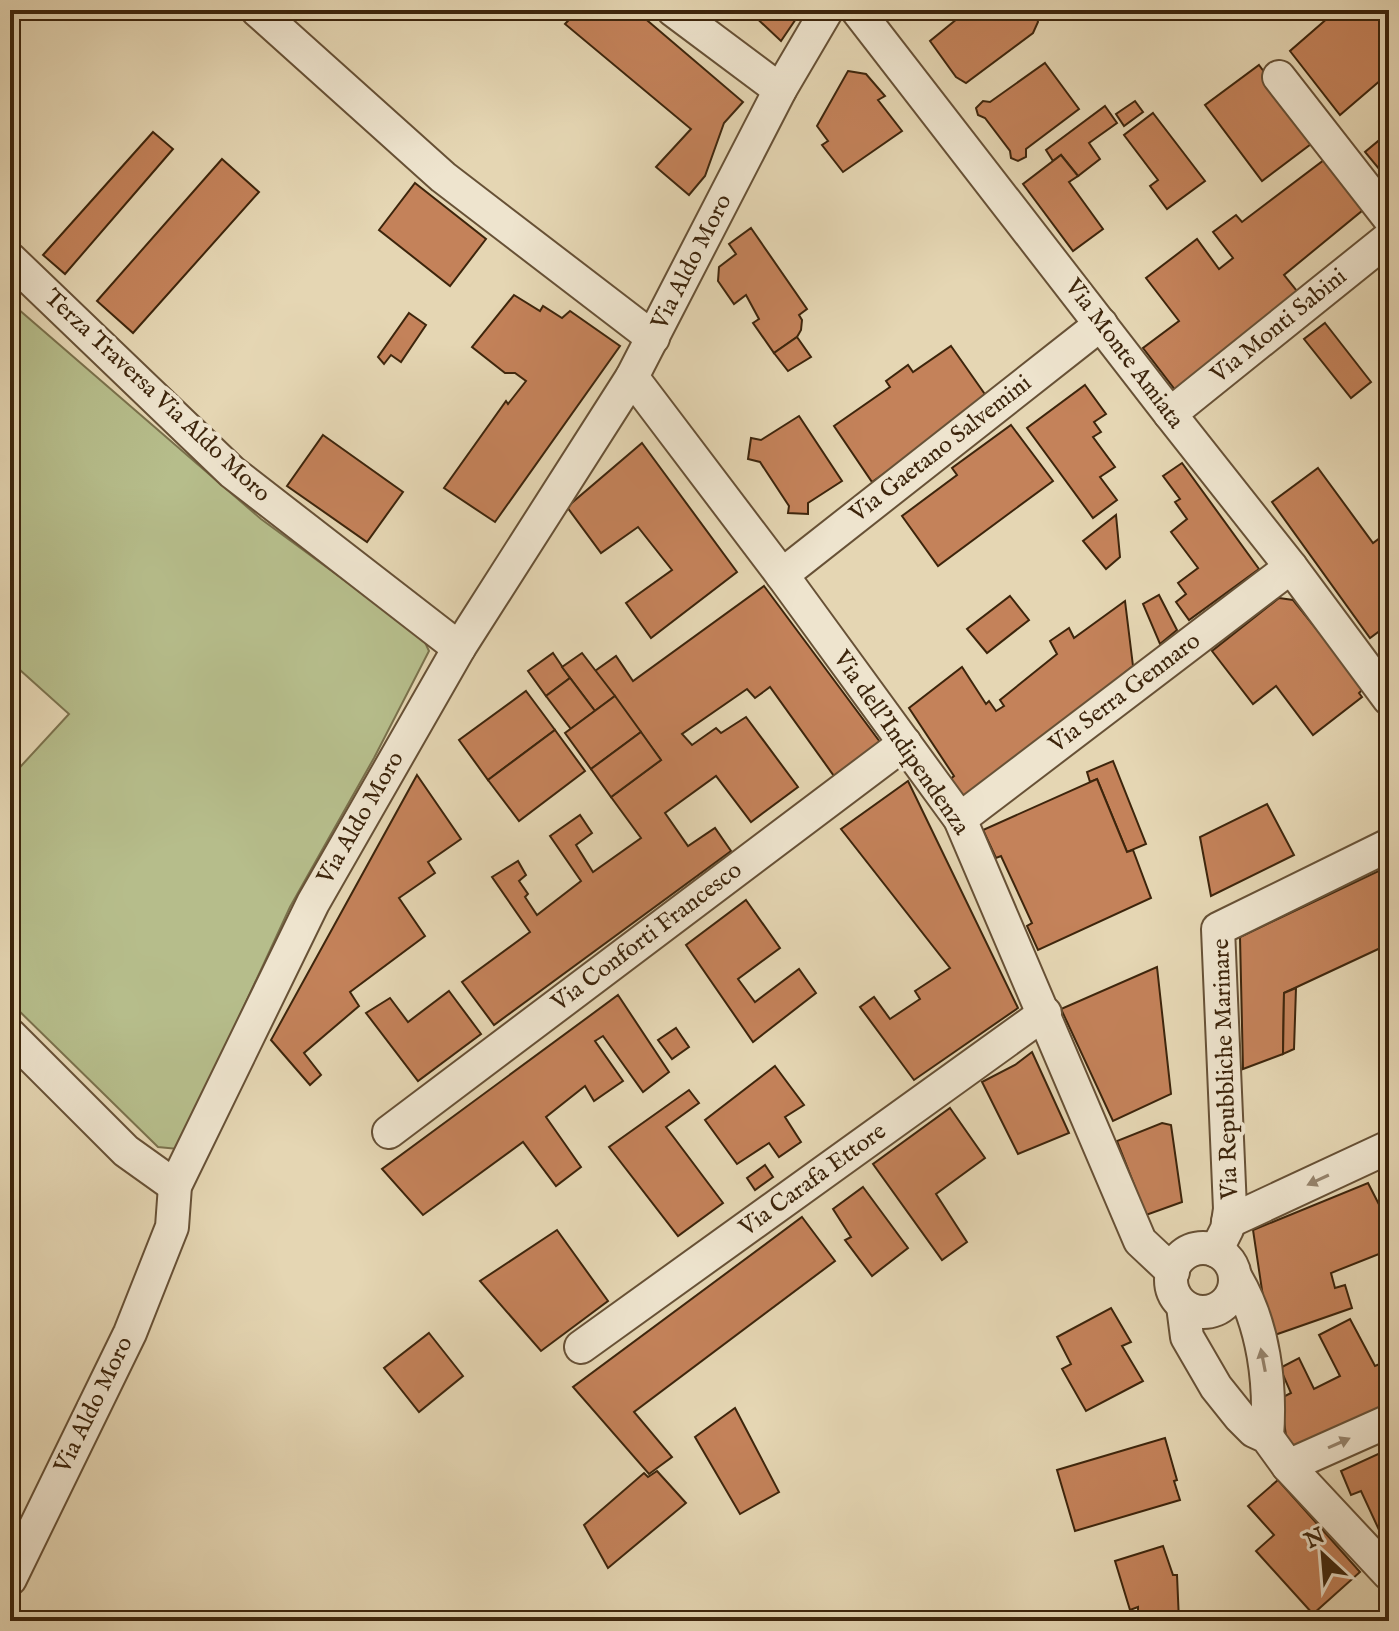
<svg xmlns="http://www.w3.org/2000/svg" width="1399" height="1631" font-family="'IM FELL English',serif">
	<rect width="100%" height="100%" fill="#e5d6b3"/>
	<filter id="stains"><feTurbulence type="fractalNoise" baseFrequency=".0025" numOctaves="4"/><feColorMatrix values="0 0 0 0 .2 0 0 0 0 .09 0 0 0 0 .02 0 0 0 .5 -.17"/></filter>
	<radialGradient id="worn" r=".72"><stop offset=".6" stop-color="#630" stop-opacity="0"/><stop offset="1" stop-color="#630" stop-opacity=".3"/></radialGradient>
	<path fill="#b6bd8b" stroke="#7a714c" stroke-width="2" d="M10,302L261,519L423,638L429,651L374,758L290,907L178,1149L158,1147L10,1002V778L69,714L10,661Z"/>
	<g fill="#c4825a" stroke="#3d250c" stroke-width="2">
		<path d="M578,10H635L743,102L724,123L705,176L689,195L656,167L691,129L565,24Z"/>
		<path d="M748,10H802L781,41Z"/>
		<path d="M968,10H1035L1038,22L1033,33L966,83L956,77L930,41Z"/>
		<path d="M1337,10H1389V73L1340,115L1290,51Z"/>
		<path d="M1045,63L1079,109L1026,149V157L1018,161L1011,158L1010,151L985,118L978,115L976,108L983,101L990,102Z"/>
		<path d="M1259,65L1315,141L1262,181L1205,105Z"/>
		<path d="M848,71L866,74L885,96L878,100L902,131L843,172L822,145L828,141L817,126Z"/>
		<path d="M1135,101L1143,112L1124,126L1116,114Z"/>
		<path d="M1105,106L1117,123L1089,143L1100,159L1078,176L1061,155L1053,161L1046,150Z"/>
		<path d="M1153,113L1205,181L1167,209L1150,186L1158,180L1124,135Z"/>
		<path d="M153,132L173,149L65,274L43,255Z"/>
		<path d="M1389,132V181L1365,152Z"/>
		<path d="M1061,155L1078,176L1069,182L1103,229L1073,251L1023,184Z"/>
		<path d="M222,159L259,192L133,333L97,301Z"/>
		<path d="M1324,160L1363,210L1284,275L1301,296L1176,391L1143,348L1179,321L1146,278L1197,239L1219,269L1233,258L1213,232L1236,215L1242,222Z"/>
		<path d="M415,183L486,239L450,286L379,230Z"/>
		<path d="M751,228L807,309L799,315L802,320L801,330L797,337L774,353L753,323L759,319L746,295L734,304L718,281L719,267L736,254L729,244Z"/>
		<path d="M514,295L540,311L543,306L562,318L570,311L620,346L495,522L444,488L506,401L508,404L526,381L515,373H505L472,347Z"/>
		<path d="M409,313L426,325L401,362L391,355L384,364L378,357Z"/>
		<path d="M1325,323L1371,382L1351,398L1304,339Z"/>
		<path d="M797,337L811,357L788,371L774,353Z"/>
		<path d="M951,346L989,400L872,482L834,426L890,387L886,381L908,365L913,372Z"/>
		<path d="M1085,385L1106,414L1094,422L1101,432L1093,437L1115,467L1100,477L1117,500L1093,518L1027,428Z"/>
		<path d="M799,416L842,481L808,503V514L788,513L789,506L760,462L748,459L751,438L761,440Z"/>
		<path d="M1011,425L1053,481L938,566L902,516L957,475L952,468Z"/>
		<path d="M323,435L403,492L367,542L287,486Z"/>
		<path d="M642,443L737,572L651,638L626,603L672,570L638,527L601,553L567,507Z"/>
		<path d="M1182,463L1259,569L1189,620L1176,602L1186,594L1178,583L1198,568L1171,532L1187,519L1175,502L1180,499L1163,476Z"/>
		<path d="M1318,468L1373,543L1384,535L1389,542V624L1370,638L1272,502Z"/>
		<path d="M1116,515L1120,557L1106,569L1083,541Z"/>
		<path d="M764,586L880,742L834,776L770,687L755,698L747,689L682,734L692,745L716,728L721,733L746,717L798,787L751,822L716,776L665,813L688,846L715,828L731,851L494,1025L462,982L530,932L492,877L518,861L526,875L519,881L528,894L525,897L537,915L581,881L550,836L580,815L592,833L576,845L593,872L641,838L611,797L661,760L595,671L616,656L633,681Z"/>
		<path d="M1159,595L1177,630L1160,644L1143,604Z"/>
		<path d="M1010,596L1029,620L987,653L967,629Z"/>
		<path d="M1279,598L1293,600L1364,688L1359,693L1362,697L1313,735L1276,686L1253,704L1212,651Z"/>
		<path d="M1125,601L1133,666L964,804L947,782L954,776L909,708L962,667L986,704L989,701L996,711L1004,706L1000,700L1057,654L1050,641L1069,628L1074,638Z"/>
		<path d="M553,653L570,678L546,696L528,671Z"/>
		<path d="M582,653L615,696L595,711L562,667Z"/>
		<path d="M570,678L595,711L571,729L546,696Z"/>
		<path d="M526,691L555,730L488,780L459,740Z"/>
		<path d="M615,696L641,732L591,769L565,733Z"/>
		<path d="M555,730L585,771L519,821L488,780Z"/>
		<path d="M641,732L661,760L611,797L591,769Z"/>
		<path d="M1113,761L1146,844L1127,852L1097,779L1090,782L1087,772Z"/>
		<path d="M417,775L461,839L428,862L435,873L399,898L425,936L350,992L359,1006L304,1053L321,1075L310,1085L271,1040Z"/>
		<path d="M1097,779L1127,852L1133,850L1151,898L1038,950L1027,926L1032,923L1001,856L996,858L983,830Z"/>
		<path d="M908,781L1018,1008L914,1080L860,1007L874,997L890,1019L920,999L915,991L950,968L841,829Z"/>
		<path d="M1267,804L1294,855L1211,896L1200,837Z"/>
		<path d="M1389,866V944L1284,993L1283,1054L1243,1069L1240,937Z"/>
		<path d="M746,900L780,948L738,979L749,994L755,1002L799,969L816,993L753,1042L686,945Z"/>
		<path d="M1157,967L1171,1094L1113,1121L1061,1009Z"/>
		<path d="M1296,988L1294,1049L1283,1054L1284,993Z"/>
		<path d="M449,991L481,1034L418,1081L366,1013L390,998L408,1022Z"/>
		<path d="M618,995L669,1072L643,1092L603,1036L595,1041L623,1081L594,1101L585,1086L546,1117L581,1167L556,1186L523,1142L423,1215L382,1169Z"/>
		<path d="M676,1028L689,1047L672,1059L658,1040Z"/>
		<path d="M1032,1052L1069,1133L1018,1154L982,1082L1015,1065Z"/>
		<path d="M775,1066L804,1105L785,1117L801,1142L779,1157L769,1143L737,1164L705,1120Z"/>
		<path d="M689,1090L699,1103L666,1127L723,1203L678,1236L609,1147Z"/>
		<path d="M950,1108L985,1158L936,1194L967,1242L942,1260L873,1164Z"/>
		<path d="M1162,1123L1171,1125L1182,1202L1146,1215L1117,1141Z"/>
		<path d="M765,1165L773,1177L755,1190L747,1178Z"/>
		<path d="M1368,1183L1389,1224V1250L1331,1273L1335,1288L1345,1285L1352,1308L1269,1337L1253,1230Z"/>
		<path d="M863,1187L908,1248L872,1276L845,1240L851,1237L833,1209Z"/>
		<path d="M802,1217L835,1261L634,1412L672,1457L649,1474L573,1387Z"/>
		<path d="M557,1230L608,1301L541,1351L480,1281Z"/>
		<path d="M1111,1308L1131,1342L1122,1346L1143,1381L1086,1411L1062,1369L1071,1364L1057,1337Z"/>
		<path d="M1350,1319L1375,1366L1389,1360V1406L1291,1447L1287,1444L1281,1398L1291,1393L1280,1368L1299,1358L1314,1389L1340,1376L1319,1335Z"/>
		<path d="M429,1333L463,1376L419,1412L384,1368Z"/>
		<path d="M735,1408L779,1492L740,1514L695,1437Z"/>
		<path d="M1165,1438L1177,1480L1174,1481L1180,1500L1075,1531L1057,1470Z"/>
		<path d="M1389,1449V1544L1386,1545L1361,1491L1351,1495L1341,1471Z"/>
		<path d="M657,1471L686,1503L608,1568L584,1525L644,1473L648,1477Z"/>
		<path d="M1278,1480L1360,1572L1313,1614L1256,1551L1274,1535L1248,1506Z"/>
		<path d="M1163,1546L1173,1575H1177L1179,1621H1138V1607L1130,1610L1115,1561Z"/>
	</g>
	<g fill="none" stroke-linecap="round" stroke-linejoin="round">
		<g stroke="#675136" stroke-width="36">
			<g id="street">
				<path d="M257,10L443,177L653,338"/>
				<path d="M673,10L780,90"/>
				<path d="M857,10L1170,414L1291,567L1389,699"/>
				<path d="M1279,77L1389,218"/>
				<path d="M10,259L232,472L459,648"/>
				<path d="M632,377L782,575L960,819L1140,1241L1173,1272"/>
				<path d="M1170,414L1389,238"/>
				<path d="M782,575L1101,324"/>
				<path d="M960,819L1291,567"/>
				<path d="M10,1035L126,1151L175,1186"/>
				<path d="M389,1132L905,743"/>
				<path d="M1228,1222L1389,1147"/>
				<circle cx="1203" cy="1280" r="32"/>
				<path d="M1216,1251L1227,1229L1230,1209L1218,929L1389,845"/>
				<path d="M1236,1278C1264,1325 1271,1384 1267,1437"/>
				<path d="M1183,1306L1187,1337L1216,1387L1240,1417L1254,1431L1267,1437L1288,1466L1389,1574"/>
				<path d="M581,1347L1045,1013"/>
				<path d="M1288,1466L1389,1421"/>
				<path d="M10,1579L130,1333L172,1227L175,1186L313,903L459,648L632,377L780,90L827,10"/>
			</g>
		</g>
		<use href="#street" stroke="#eee4ce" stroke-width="32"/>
	</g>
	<defs><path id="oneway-solid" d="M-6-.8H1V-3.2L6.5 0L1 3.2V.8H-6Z" transform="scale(2)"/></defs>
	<g fill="#96846d">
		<use href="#oneway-solid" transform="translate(1318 1180) rotate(155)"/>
		<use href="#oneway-solid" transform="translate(1263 1360) rotate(-101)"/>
		<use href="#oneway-solid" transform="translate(1339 1443) rotate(-24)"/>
	</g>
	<g text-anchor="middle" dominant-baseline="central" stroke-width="8" stroke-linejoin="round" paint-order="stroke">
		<g font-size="24" fill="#3d250c" stroke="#eee4ce">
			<text transform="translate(692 262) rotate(-63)">Via Aldo Moro</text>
			<text transform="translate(1279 326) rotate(-39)">Via Monti Sabini</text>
			<text transform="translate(1124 354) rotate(53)">Via Monte Amiata</text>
			<text transform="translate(157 396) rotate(43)">Terza Traversa Via Aldo Moro</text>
			<text transform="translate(941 449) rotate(-38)">Via Gaetano Salvemini</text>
			<text transform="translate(1125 693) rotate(-37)">Via Serra Gennaro</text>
			<text transform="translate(901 743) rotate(55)">Via dell'Indipendenza</text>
			<text transform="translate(361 818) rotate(-60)">Via Aldo Moro</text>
			<text transform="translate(647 937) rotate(-37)">Via Conforti Francesco</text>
			<text transform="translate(1226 1069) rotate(-92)">Via Repubbliche Marinare</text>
			<text transform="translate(813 1180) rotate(-36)">Via Carafa Ettore</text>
			<text transform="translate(94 1405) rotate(-64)">Via Aldo Moro</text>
		</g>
	</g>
	<rect width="1399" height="1631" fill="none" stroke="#e5d6b3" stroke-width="40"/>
	<rect x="12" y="12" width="1375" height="1607" fill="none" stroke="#3d250c" stroke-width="4"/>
	<rect x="20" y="20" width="1359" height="1591" fill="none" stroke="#3d250c" stroke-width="2"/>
	<g transform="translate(1323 1555) rotate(334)" stroke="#eee4ce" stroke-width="6" paint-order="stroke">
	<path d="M0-6L14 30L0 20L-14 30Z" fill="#3d250c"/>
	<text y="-12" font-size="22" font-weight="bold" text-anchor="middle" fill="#3d250c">N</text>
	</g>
	<rect width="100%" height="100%" filter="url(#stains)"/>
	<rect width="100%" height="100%" fill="url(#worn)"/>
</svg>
